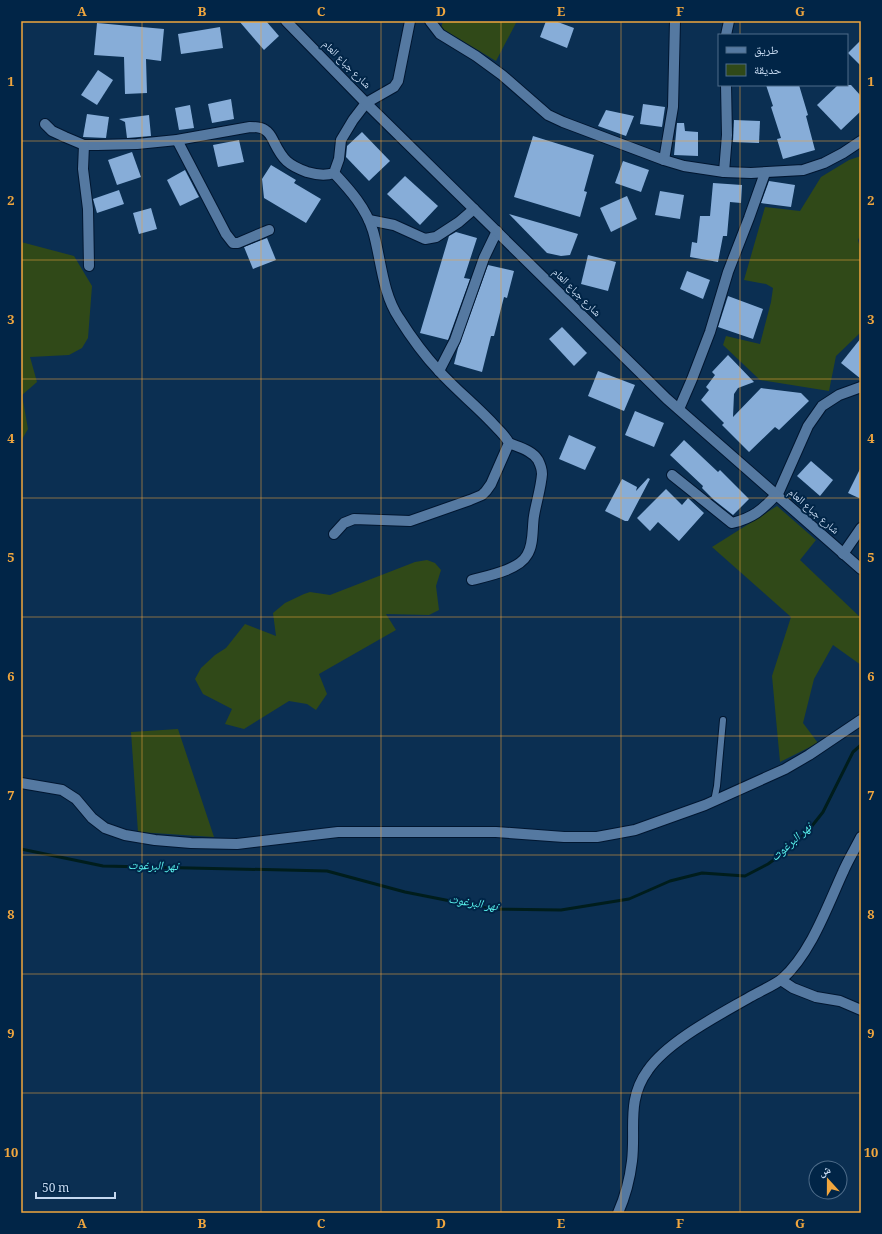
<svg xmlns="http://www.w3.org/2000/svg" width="882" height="1234" font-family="Georgia,'Noto Naskh Arabic',serif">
	<rect width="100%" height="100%" fill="#0b2f52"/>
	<g fill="#304918">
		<path d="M443,21H517L496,61L441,28Z"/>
		<path d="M861,156V234L858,240L861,251V332L836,356L829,391L760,380L723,345L726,336L760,344L771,302L773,288L766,284L744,280L765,207L800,211L821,177L849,160Z"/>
		<path d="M21,242L74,256L92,286L88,338L82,348L69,355L30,357L37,382L22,395L28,429L21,441Z"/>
		<path d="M777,506L816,540L800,560L861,618V665L833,645L814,679L803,723L818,743L780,762L772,676L791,617L712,547Z"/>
		<path d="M427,560L435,563L441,570L436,586L439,610L429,615L386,614L396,630L319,674L327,694L316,710L307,704L289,701L244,729L225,724L232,709L203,694L195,679L201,668L215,655L226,648L245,624L276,636L273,613L285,603L304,594L310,592L330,595L415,562Z"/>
		<path d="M178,729L214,837L138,832L131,732Z"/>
	</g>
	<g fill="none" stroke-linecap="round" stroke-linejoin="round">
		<path stroke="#001d1c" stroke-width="3" d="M21,849L103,866L327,871L405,892L491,909L561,910L629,899L670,881L702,873L745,876L768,864L786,851L808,831L823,812L853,752L861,745"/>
	</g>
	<g fill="#87add8">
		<path d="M239,21H266L279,36L264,50Z"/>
		<path d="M546,21H555L574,28L567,48L540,37Z"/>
		<path d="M97,23L164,29L161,61L146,59L147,93L125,94L124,57L94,55Z"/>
		<path d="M220,27L223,48L181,54L178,34Z"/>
		<path d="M861,40V66L848,53Z"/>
		<path d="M98,70L113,80L97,105L81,95Z"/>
		<path d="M766,85H799L808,115L806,116L815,150L783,159L777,139L781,138L771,107L773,106Z"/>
		<path d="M838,85H851L861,96V111L841,130L817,105Z"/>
		<path d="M231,99L234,119L212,123L208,104Z"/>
		<path d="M643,104L665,107L662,127L640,124Z"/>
		<path d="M190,105L194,128L179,130L175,108Z"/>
		<path d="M606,110L634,116L626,136L598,126Z"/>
		<path d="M87,114L109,117L106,138L83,137Z"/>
		<path d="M149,115L151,136L127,138L125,122L119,119Z"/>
		<path d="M734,120L760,121L759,143L733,142Z"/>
		<path d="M677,123H684L685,131L698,132V156L674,155Z"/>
		<path d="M362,132L390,161L369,181L346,157L347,146Z"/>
		<path d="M533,136L594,155L584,191L587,192L580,217L514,197Z"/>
		<path d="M239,140L244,162L218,167L213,145Z"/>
		<path d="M132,152L141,177L117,185L108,160Z"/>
		<path d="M623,161L649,170L641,192L615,183Z"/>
		<path d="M271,165L296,180L294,183L321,199L306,223L264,198L262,179Z"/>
		<path d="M185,170L199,197L180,206L167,180Z"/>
		<path d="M405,176L438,206L420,225L387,194Z"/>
		<path d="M769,181L795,185L791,207L761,203Z"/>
		<path d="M713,183L742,185L741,203L730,202L727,236H723L718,262L690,257L692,242L697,243L700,216H710Z"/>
		<path d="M119,190L124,204L97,213L93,199Z"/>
		<path d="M660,191L684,195L680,219L655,215Z"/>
		<path d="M627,196L637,219L611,232L600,208Z"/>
		<path d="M151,208L157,229L139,234L133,213Z"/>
		<path d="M509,214L578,234L570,255L561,256L547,253Z"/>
		<path d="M456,232L477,238L464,278L470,279L448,340L420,333L449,236Z"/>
		<path d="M267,238L276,260L253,269L244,247Z"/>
		<path d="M588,255L616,262L608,291L581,284Z"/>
		<path d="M488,265L514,271L507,298L504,297L494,336H491L482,372L454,364L458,348Z"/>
		<path d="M687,271L710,280L703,299L680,289Z"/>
		<path d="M728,296L763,309L753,339L718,327Z"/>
		<path d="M562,327L587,353L574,366L549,339Z"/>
		<path d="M861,338V379L841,363Z"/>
		<path d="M728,355L754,382L738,388L734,394L733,417L761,388L801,393L809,401L779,430L775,427L749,452L722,425L724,423L701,400L709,390L706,387L715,375L712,372Z"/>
		<path d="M598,371L635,385L624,411L588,396Z"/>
		<path d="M635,411L664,423L654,447L625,435Z"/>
		<path d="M569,435L596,447L585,470L559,459Z"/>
		<path d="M684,440L718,472L720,470L749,499L733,515L714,500L702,488L703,486L670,455Z"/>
		<path d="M811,461L833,480L820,496L797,476Z"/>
		<path d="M861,467V499L848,493Z"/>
		<path d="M648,478L650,479L628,521H625L605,511L622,479L637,487L636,491Z"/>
		<path d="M666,489L682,505L688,498L704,513L679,541L658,522L650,531L637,518Z"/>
	</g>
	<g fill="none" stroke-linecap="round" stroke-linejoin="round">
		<g stroke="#001630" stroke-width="8">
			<path id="lane" d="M714,801L717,786L723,720"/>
		</g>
		<g stroke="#001630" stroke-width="12">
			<g id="street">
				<path d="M430,21L440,34L476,56L502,75L548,115L563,122L664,160L684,166L724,172L751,173L803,170L824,163L843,153L861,141"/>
				<path d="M726,35L729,21"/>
				<path d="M45,124L52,131L65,137L84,145H97L137,144L177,140L250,127C255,127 261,127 265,130C270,133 272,138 274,142C283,160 288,165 307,172C317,175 325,176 334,173L339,159L341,140L353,120L366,103L394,87L398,81L410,21"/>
				<path d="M177,140L226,234L233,243H238L269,230"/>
				<path d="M84,145L83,169L88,209L89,266"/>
				<path d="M664,160L673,107L675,21"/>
				<path d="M724,172L727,135L726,85"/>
				<path d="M369,220L394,225L425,239L436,237L459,222L474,209"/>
				<path d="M439,371L455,340L484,258L497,231"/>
				<path d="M679,409L692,379L710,332L728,272L749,218L765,173"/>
				<path d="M672,475L732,523C753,518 762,510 776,495"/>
				<path d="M777,496L808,426L822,406L839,395L861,387"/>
				<path d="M334,534L344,523L354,519L410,521L470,500L482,495L486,491L491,484L509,443C506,437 501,432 496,427C478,407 457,391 439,371C424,355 411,337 399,318C382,293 381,258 373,231C366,208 350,190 334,173"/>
				<path d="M843,554L861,528"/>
				<path d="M472,580C487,576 519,570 527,555C534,545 532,528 534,516C536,503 541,488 542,474C542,469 540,464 538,460C532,450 518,447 509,443"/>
				<path d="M21,783L62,790L76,799L92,818L105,828L125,835L155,840L191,843L237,844L338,832H496L564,837H597L635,830L705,805L785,769L809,755L861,720"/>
				<path d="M781,980L793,988L816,997L840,1001L861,1010"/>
				<path d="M618,1213C625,1197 630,1178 632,1161C636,1128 626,1100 648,1070C668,1041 719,1015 750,997C760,991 773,986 782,979C811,953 827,907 843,872C848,860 855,849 861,837"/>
			</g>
		</g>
		<g stroke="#001630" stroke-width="12">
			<path id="secondary" d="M286,21L366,103L667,399L861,569"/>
		</g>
		<use href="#lane" stroke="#5579a1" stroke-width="6"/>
		<use href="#street" stroke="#5579a1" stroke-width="10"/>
		<use href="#secondary" stroke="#5579a1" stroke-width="10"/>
	</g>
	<path fill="none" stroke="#f0a63e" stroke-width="1" stroke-opacity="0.55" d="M142,21V1213M261,21V1213M381,21V1213M501,21V1213M621,21V1213M740,21V35M740,85V1213M21,141H861M21,260H861M21,379H861M21,498H861M21,617H861M21,736H861M21,855H861M21,974H861M21,1093H861"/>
	<g text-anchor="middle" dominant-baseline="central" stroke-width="4" stroke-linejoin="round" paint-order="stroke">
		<g font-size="11" fill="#c5d8ef" stroke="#012547">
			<text transform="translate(346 65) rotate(45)">شارع جباع العام</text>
			<text transform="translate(576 293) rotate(45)">شارع جباع العام</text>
			<text transform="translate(813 512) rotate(41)">شارع جباع العام</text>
		</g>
		<g font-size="12" font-style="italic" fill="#5af5ef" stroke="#012547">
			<text transform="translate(792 843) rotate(-42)">نهر البرغوت</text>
			<text transform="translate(153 867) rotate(1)">نهر البرغوت</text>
			<text transform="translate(473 904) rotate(9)">نهر البرغوت</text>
		</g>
	</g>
	<rect width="882" height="1234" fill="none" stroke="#012547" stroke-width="44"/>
	<rect x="718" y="34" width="130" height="52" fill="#012547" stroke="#4f6d8a"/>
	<rect x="726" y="47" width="20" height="6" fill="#5579a1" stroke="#4f6d8a"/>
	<text x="754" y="54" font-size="12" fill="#c5d8ef">طريق</text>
	<rect x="726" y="64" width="20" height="12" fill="#304918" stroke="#4f6d8a"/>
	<text x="754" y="74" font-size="12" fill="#c5d8ef">حديقة</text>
	<g transform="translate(828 1180) rotate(339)"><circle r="19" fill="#012547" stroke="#4f6d8a"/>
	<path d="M0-3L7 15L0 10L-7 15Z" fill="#f0a63e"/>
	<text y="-6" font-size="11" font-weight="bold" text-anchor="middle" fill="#c5d8ef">ش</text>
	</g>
	<path d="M36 1192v6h79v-6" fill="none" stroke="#c5d8ef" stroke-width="2"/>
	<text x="42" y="1192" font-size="12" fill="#c5d8ef" stroke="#012547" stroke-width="3" paint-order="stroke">50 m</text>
	<rect x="22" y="22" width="838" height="1190" fill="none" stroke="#f0a63e" stroke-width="1.5"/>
	<g font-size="13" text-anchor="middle" font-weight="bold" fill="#f0a63e">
		<text x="82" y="16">A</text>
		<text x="202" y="16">B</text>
		<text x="321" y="16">C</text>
		<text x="441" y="16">D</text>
		<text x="561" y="16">E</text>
		<text x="680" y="16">F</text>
		<text x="800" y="16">G</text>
		<text x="11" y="86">1</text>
		<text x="871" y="86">1</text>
		<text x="11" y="205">2</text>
		<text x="871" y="205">2</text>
		<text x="11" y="324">3</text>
		<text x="871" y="324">3</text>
		<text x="11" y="443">4</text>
		<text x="871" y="443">4</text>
		<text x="11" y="562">5</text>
		<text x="871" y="562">5</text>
		<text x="11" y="681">6</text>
		<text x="871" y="681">6</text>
		<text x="11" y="800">7</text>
		<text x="871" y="800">7</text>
		<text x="11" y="919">8</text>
		<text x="871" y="919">8</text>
		<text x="11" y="1038">9</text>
		<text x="871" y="1038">9</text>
		<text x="11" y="1157">10</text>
		<text x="871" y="1157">10</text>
		<text x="82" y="1228">A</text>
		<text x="202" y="1228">B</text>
		<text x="321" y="1228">C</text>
		<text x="441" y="1228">D</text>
		<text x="561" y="1228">E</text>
		<text x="680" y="1228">F</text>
		<text x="800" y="1228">G</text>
	</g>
</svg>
